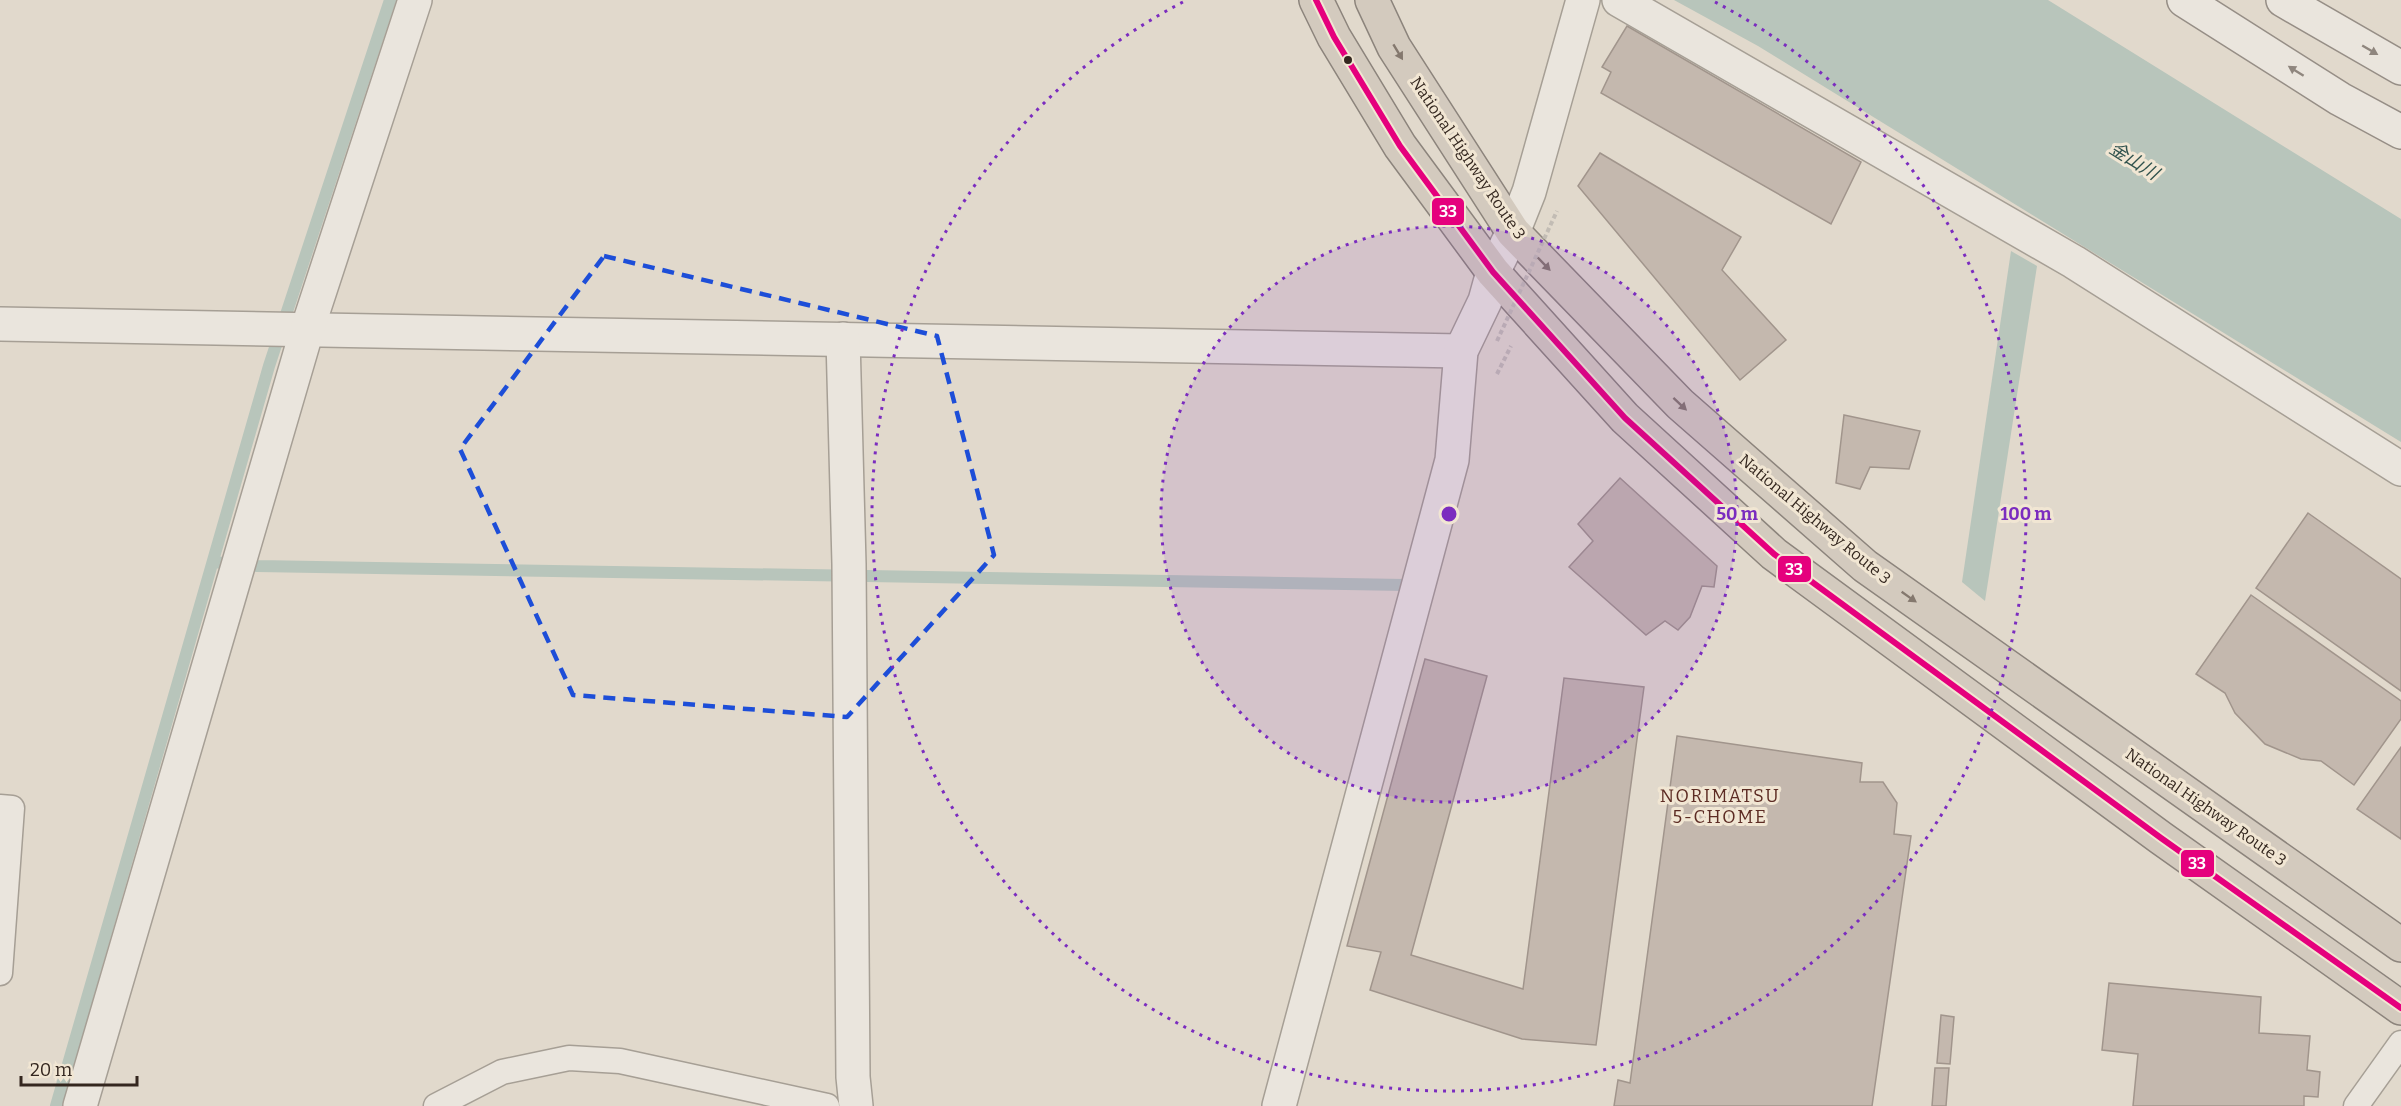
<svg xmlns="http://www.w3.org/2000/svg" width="2401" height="1106" font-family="Bitter,'Noto Sans JP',serif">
	<rect width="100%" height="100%" fill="#e1d9cc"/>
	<g fill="#b8c5bb">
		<path d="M1674,0H2048L2401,219V442L1758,46Z"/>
		<path d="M2011,251L2037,266L1985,601L1962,582Z"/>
	</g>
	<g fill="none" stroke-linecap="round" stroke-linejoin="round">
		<g stroke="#b8c5bb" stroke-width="12">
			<path d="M213,562L257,566L1405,585"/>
			<path d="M56,1106L269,366L390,0"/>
		</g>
	</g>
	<g fill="#c4b8ae" stroke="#a1958c" stroke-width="1.5">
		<path d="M1627,26L1861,162L1831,224L1601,93L1611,72L1602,67Z"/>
		<path d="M1600,153L1741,237L1722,270L1786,340L1740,380L1578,186Z"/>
		<path d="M1844,415L1920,431L1909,469L1870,467L1860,489L1836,483Z"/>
		<path d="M1620,478L1717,566L1714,587L1702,586L1690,617L1678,630L1665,621L1646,635L1569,567L1593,541L1578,524Z"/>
		<path d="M2308,513L2401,579V691L2256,588Z"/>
		<path d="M2251,595L2401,701V719L2354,785L2321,761L2301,759L2265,744L2235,713L2225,693L2196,674Z"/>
		<path d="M1425,659L1487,676L1411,955L1523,989L1564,678L1644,687L1596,1045L1522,1039L1370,990L1381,952L1347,946Z"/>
		<path d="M1677,736L1862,763L1860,782H1883L1897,803L1894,834L1911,836L1872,1106H1614L1618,1080L1630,1083Z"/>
		<path d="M2401,747V839L2357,809Z"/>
		<path d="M2109,983L2261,997L2259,1033L2310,1036L2307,1070L2320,1072L2318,1097L2304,1096V1106H2133L2138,1054L2102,1050Z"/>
		<path d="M1941,1015L1954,1017L1950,1064L1937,1063Z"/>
		<path d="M1935,1068H1949L1946,1106H1932Z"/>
	</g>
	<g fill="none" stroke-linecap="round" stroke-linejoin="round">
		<g stroke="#a69f95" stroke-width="27">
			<g id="lane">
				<path d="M0,807L12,808L0,973"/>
				<path d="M436,1106L502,1072L569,1058L620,1061L827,1106"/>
				<path d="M2356,1106L2401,1043"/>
			</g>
		</g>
		<g stroke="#a69f95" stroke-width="36">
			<g id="street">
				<path d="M1619,0L2074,262L2401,469"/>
				<path d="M0,324L1461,351"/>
				<path d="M843,339L849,564L853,1077L856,1106"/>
				<path d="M80,1106L307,330L415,0"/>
				<path d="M1279,1106L1452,460L1461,351L1485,301L1493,272L1513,232L1529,192L1583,0"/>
			</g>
		</g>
		<g stroke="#968e86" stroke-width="36">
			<g id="secondary">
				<path d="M2184,0L2340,99L2401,132"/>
				<path d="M2283,0L2401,68"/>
			</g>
		</g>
		<g stroke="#8c847c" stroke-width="36">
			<g id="highway">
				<path d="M1316,0L1334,37L1400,146L1493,272L1625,418L1774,554L2161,838L2401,1008"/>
				<path d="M1372,0L1394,47L1513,232L1680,404L1865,566L2401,945"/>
			</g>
		</g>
		<path stroke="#c2bcb4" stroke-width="4" stroke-dasharray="4.5 3" stroke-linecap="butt" d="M1497,374L1511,346"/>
		<use href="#lane" stroke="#eae5dd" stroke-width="24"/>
		<use href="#street" stroke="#eae5dd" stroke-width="33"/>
		<use href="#secondary" stroke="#eae5dd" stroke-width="33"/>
		<use href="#highway" stroke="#d3cabe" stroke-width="33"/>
		<path stroke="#c2bcb4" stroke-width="4" stroke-dasharray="4.5 3" stroke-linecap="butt" d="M1497,341L1557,211"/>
		<g stroke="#f1e6d3" stroke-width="10">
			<path id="bus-1" d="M1316,0L1334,37L1400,146L1493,272L1625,418L1774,554L2161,838L2401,1008"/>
		</g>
		<use href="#bus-1" stroke="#e5007d" stroke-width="6"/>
	</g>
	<defs><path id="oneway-solid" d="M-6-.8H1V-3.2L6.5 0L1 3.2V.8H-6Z" transform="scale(1.5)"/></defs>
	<g fill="#8f867e">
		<use href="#oneway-solid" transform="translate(2370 50) rotate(30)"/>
		<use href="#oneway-solid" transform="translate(2296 71) rotate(-148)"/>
	</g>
	<g fill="#84786e">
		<use href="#oneway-solid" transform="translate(1398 52) rotate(59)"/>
		<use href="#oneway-solid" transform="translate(1544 264) rotate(46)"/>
		<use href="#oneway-solid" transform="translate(1680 404) rotate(43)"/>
		<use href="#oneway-solid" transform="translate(1909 597) rotate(35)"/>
	</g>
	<path fill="none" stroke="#1d4ed8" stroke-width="4.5" stroke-dasharray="12 8" stroke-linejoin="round" d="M604,256L937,336L994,555L847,717L573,695L460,449Z"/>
	<circle cx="1449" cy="514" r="288" fill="#7b2cbf" fill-opacity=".12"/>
	<g fill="none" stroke="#7b2cbf" stroke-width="3" stroke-dasharray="3 6">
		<circle cx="1449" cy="514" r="288"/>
		<path d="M1715 2A577 577 0 1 1 1183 2"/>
	</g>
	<circle fill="#34271f" stroke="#f1e6d3" stroke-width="2" cx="1348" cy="60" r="5"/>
	<g text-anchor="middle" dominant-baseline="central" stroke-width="6" stroke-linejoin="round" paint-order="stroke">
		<g font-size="16" fill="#34271f" stroke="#f1e6d3">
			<text transform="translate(1468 158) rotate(56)">National Highway Route 3</text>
			<text transform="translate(1815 519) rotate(40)">National Highway Route 3</text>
			<text transform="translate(2206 807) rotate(35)">National Highway Route 3</text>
		</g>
		<g font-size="18" font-style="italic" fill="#30524d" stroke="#f1e6d3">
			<text transform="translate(2134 161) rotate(32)">金山川</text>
		</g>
		<g font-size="18" letter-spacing="1.5" fill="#5c2b23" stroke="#f1e6d3">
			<text x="1720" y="796">NORIMATSU<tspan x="1720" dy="21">5-CHOME</tspan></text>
		</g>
	</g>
	<circle cx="1449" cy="514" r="9" fill="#7b2cbf" stroke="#f1e6d3" stroke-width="3"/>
	<g font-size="18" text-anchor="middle" font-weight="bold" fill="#7b2cbf" stroke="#f1e6d3" stroke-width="6" stroke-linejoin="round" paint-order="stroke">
		<text x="1737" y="520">50 m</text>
		<text x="2026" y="520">100 m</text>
	</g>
	<g stroke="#f1e6d3" stroke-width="2">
		<rect x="1431" y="197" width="34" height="29" rx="6" fill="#e5007d"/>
		<rect x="1777" y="555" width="35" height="28" rx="6" fill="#e5007d"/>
		<rect x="2180" y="849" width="35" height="29" rx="6" fill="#e5007d"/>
	</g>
	<g font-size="16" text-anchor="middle" font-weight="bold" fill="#fff">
		<text x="1448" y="217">33</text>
		<text x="1794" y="575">33</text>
		<text x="2197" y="869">33</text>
	</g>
	<path d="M21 1076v9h116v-9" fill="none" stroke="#34271f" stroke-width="3"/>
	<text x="30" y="1076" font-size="18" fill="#34271f" stroke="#f1e6d3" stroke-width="4.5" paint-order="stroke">20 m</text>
</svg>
